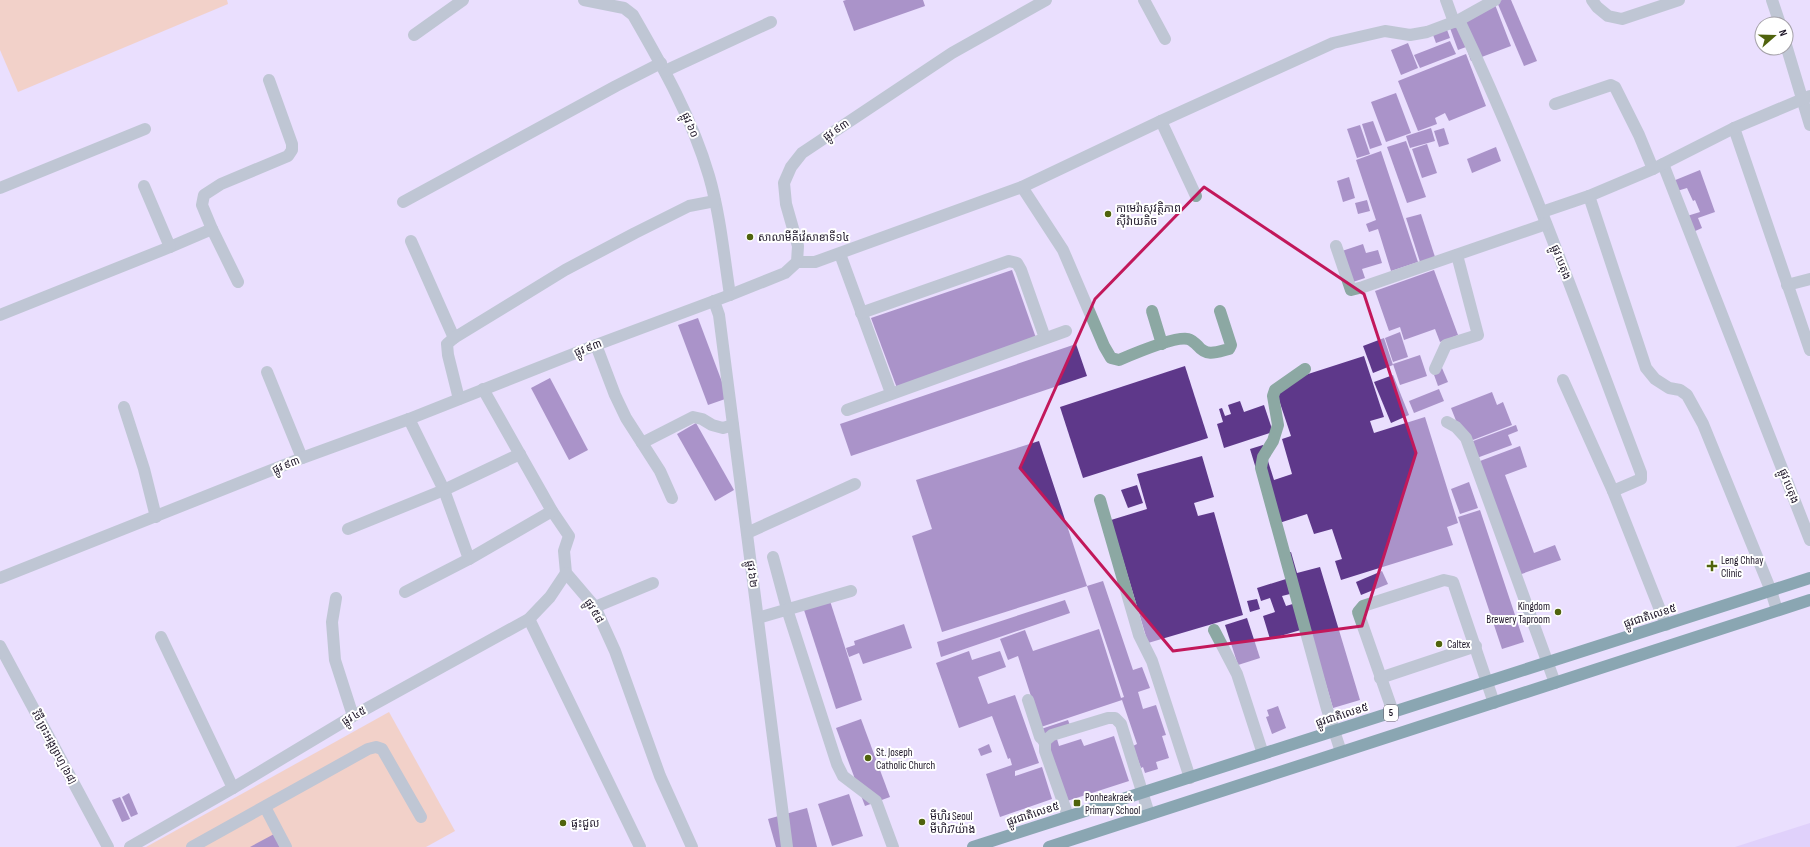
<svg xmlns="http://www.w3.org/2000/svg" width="1810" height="847" font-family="'Sofia Sans Condensed','Noto Sans Khmer',sans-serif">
	<rect width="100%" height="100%" fill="#eadffe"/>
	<g fill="#fdc08b">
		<path d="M0,0H227L228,4L18,92L0,50Z"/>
		<path d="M389,712L455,831L426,847H146Z"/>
	</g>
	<path fill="#d6c1f8" d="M1810,823V847H1735Z"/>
	<g fill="#5e388a">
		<path d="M846,0H923L925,6L854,31L843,1Z"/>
		<path d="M1502,0H1511L1537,61L1524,66L1497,2Z"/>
		<path d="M1494,2L1511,46L1471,61L1466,47L1458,50L1447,20Z"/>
		<path d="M1446,27L1450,38L1436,43L1432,32Z"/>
		<path d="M1450,41L1456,54L1420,68L1414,55Z"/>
		<path d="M1408,43L1418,68L1401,75L1391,50Z"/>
		<path d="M1466,54L1486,106L1449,121L1445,113L1435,118L1437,124L1418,131L1398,81Z"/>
		<path d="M1396,93L1411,133L1386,142L1371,102Z"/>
		<path d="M1373,121L1382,145L1370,149L1362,124Z"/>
		<path d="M1360,125L1370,154L1357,158L1347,129Z"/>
		<path d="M1431,128L1435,141L1410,148L1406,136Z"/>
		<path d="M1444,128L1449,144L1439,147L1434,131Z"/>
		<path d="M1406,141L1426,197L1407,203L1387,147Z"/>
		<path d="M1427,144L1437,173L1422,178L1412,149Z"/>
		<path d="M1496,147L1501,161L1472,173L1467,159Z"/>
		<path d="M1381,151L1418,262L1391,271L1378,229L1369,232L1366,224L1376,220L1356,160Z"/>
		<path d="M1700,170L1715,212L1698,218L1702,228L1693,232L1687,216L1700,212L1695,200L1693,201L1687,188L1677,191L1673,181Z"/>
		<path d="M1349,177L1355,198L1343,202L1337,181Z"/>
		<path d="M1367,200L1370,211L1358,214L1355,203Z"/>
		<path d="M1421,214L1436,260L1421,265L1406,218Z"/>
		<path d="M1363,244L1366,253L1378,250L1382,263L1362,269L1365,278L1353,282L1342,251Z"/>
		<path d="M1012,270L1036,338L897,388L871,318Z"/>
		<path d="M1434,270L1458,335L1440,342L1435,329L1404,340L1400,327L1389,331L1375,291Z"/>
		<path d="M698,318L728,398L708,405L678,325Z"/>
		<path d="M1400,332L1408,357L1393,362L1385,338Z"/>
		<path d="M1384,338L1393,365L1373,373L1363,346Z"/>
		<path d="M1076,344L1087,376L851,456L840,424Z"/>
		<path d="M1420,355L1427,376L1400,385L1393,364Z"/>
		<path d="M1364,356L1384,417L1370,421L1374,433L1425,417L1458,523L1447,527L1453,545L1341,580L1335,561L1342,559L1332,529L1314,534L1307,514L1273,525L1250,449L1263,445L1274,480L1292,474L1282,439L1291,436L1274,385Z"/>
		<path d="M1185,366L1208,438L1083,478L1060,407Z"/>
		<path d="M1442,368L1448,382L1438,386L1433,372Z"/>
		<path d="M1393,375L1409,415L1391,423L1374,382Z"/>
		<path d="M550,378L588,450L569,460L531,388Z"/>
		<path d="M1439,389L1444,401L1414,413L1409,401Z"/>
		<path d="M1492,392L1497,405L1503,402L1512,425L1465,443L1451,408Z"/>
		<path d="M1240,401L1244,412L1264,405L1273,432L1224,448L1217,424L1223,422L1219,409L1222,408L1225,416L1231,414L1228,405Z"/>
		<path d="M696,423L734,490L715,501L677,434Z"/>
		<path d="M1516,425L1518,431L1508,435L1512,445L1474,459L1468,443Z"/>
		<path d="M1039,441L1087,586L942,632L912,536L932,529L916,480Z"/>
		<path d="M1520,446L1527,467L1505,475L1534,553L1555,545L1561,560L1513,577L1472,464Z"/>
		<path d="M1202,456L1214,497L1194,503L1198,516L1214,512L1243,615L1148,643L1111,520L1147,509L1137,474Z"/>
		<path d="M1469,482L1478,508L1460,514L1451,489Z"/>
		<path d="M1137,485L1143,503L1128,508L1121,490Z"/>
		<path d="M1480,510L1524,642L1502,649L1458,517Z"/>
		<path d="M1291,552L1297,573L1320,567L1360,700L1333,708L1287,553Z"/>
		<path d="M1382,571L1388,584L1361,595L1356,582Z"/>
		<path d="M1286,579L1290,594L1282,596L1286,606L1296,603L1304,629L1270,639L1263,616L1275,612L1270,598L1261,601L1257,588Z"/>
		<path d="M1103,581L1133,670L1142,667L1150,688L1138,692L1143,709L1156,705L1166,735L1162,736L1169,758L1156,762L1158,769L1145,773L1143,767L1141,768L1133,746L1137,744L1122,700L1041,727L1018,656L1008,660L1000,639L1025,630L1033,651L1099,629L1121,698L1124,697L1087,586Z"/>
		<path d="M1257,599L1260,609L1250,612L1247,601Z"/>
		<path d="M1065,600L1070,613L941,657L937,642Z"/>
		<path d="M830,601L862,700L836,709L804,610Z"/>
		<path d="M1247,618L1260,658L1238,665L1225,625Z"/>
		<path d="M904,624L912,648L863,664L859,653L849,657L846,648L855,645L854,641Z"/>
		<path d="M969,651L972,660L1000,651L1006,667L978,677L988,704L1015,695L1039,763L1015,771V776L1042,767L1052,799L1000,817L986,774L1012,765L1010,758L1008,759L992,716L959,728L936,663Z"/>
		<path d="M1278,706L1286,728L1272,734L1266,717L1269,716L1267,710Z"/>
		<path d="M861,719L890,797L865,806L836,728Z"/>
		<path d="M1068,720L1073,734L1057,739L1059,746L1081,739L1084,746L1114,736L1129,781L1067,801L1039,745L1035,731Z"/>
		<path d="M989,744L992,752L981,756L978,749Z"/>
		<path d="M129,793L138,814L131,817L122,797Z"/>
		<path d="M849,794L863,836L832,846L818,804Z"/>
		<path d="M120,797L130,819L122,822L112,800Z"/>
		<path d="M807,808L817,847H776L768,819Z"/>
		<path d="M276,833L283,847H250Z"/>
	</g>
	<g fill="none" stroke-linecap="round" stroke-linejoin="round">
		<g stroke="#8ca8a3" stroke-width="12">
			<path d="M584,0L624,8L633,15C663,67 692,118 709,176C720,214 724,256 730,295"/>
			<path d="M1144,0L1165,39"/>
			<path d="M1446,0L1454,22"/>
			<path d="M1592,0L1597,7L1608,16L1622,19L1679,0"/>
			<path d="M1772,0L1780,24"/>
			<path d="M1459,20C1529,167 1583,321 1641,473V479L1613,491"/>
			<path d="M414,35L463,0"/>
			<path d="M1786,45L1810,125"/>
			<path d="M665,71L771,22"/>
			<path d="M1555,104L1611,85L1615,87L1639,135L1653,169"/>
			<path d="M1161,121L1196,196"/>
			<path d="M1734,128L1810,350"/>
			<path d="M1663,164L1810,540"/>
			<path d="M1022,187L1063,250L1104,346L1111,358L1119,360C1133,354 1175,336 1188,339C1192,340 1195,343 1198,346C1207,357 1217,352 1229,349L1231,345L1220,311"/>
			<path d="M0,188L145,129"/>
			<path d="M1589,196L1646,368L1655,379L1669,388L1680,390L1687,395L1703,424L1771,591L1777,610"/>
			<path d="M403,202L616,86L661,63"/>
			<path d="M1542,212L1589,196L1653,169L1734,128L1810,96"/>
			<path d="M411,241L454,338"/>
			<path d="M1336,246L1351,290L1363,287L1546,224"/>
			<path d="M170,247L212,229"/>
			<path d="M840,254L891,393"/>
			<path d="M797,262H815L1022,187L1161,121L1333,43L1385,31L1410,35L1427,32L1459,20L1495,0"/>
			<path d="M238,282L212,229L202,205L204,195L221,184L288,156L292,150V144L269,80"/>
			<path d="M1787,285L1810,279"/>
			<path d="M714,301L719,315L787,847"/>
			<path d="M1152,311L1162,344"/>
			<path d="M861,313L1009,261L1017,263L1021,270L1045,338"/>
			<path d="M0,315L170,247L144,186"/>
			<path d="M596,345L615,395L626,418L660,471L672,498"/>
			<path d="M1305,369L1275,390L1273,396L1278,425L1273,441L1263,457L1261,468L1327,709L1341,752"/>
			<path d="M1435,369L1446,345L1478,335L1457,255"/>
			<path d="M267,372L302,458"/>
			<path d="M1563,380L1613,491L1666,625"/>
			<path d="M483,389L552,511L569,536L564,551L566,573L595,607L615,651L660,776L692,847"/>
			<path d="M459,399L448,355L447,344L454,338L565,270L635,233L689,206L715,201"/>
			<path d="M124,407L144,469L156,517"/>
			<path d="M847,410L1066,331"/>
			<path d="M409,419L444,490L469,559"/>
			<path d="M1447,422L1456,427L1466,438L1555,683"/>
			<path d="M642,443L693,417L702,419L712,425L723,428L733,425"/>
			<path d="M1100,500L1139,635L1152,661L1190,778"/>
			<path d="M348,529L444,490L520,454"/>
			<path d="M747,533L855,484"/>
			<path d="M773,557L787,609L837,764L843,776L876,801L893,847"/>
			<path d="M0,578L302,458L409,419L596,345L730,295L785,273L797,262L798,246L786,204L784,183L791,167L802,153L952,53L1046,0"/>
			<path d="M405,592L469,559L552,511"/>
			<path d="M336,598L332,622L335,660L353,716"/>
			<path d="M595,607L653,583"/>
			<path d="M758,618L851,591"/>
			<path d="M529,619L640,847"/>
			<path d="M1214,630L1237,674L1263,754"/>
			<path d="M161,637L233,788"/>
			<path d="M0,646L108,847"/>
			<path d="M1380,678L1476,646"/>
			<path d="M1028,700L1040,737L1045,741"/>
			<path d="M1393,712L1358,612L1363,606L1444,580L1453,582L1494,703"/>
			<path d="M265,807L286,847"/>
			<path d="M1068,816L1045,751V741L1052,735L1108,718H1115L1121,724L1149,814"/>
			<path d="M130,847L233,788L353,716L529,619L550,597L566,573"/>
			<path d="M192,847L368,749L376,747L382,749L421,817"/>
		</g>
		<g stroke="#176258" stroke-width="12">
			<path d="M973,847L1810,578"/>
			<path d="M1049,847L1810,600"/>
		</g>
	</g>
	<path d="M0 0H1810V847H0ZM1204,187L1364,294L1416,453L1362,626L1173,651L1020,468L1095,299Z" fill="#eadffe" fill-opacity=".55" fill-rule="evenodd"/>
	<path fill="none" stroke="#c2185b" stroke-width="3" stroke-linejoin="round" d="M1204,187L1364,294L1416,453L1362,626L1173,651L1020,468L1095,299Z"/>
	<g fill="#50630d" stroke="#fff" stroke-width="1.5">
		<circle cx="1108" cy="214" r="4"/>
		<circle cx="750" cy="237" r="4"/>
		<path d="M1710 560h4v4h4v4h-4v4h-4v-4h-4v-4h4z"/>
		<circle cx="1558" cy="612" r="4"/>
		<circle cx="1439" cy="644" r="4"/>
		<circle cx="868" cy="758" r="4"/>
		<rect x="1073" y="799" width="8" height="8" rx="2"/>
		<circle cx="922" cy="822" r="4"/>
		<circle cx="563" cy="823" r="4"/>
	</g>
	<g text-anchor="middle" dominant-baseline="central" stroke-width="4" stroke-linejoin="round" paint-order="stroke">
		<rect fill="#fff" stroke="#625d69" stroke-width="1" x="1384" y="705" width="14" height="16" rx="3"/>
		<g font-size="10" font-weight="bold" fill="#1f1729">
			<text x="1391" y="713">5</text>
		</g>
		<g font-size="11" fill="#1f1729" stroke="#fff">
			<text transform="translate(690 125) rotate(67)">ផ្លូវ ៦០</text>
			<text transform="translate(836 130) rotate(-34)">ផ្លូវ ៩៣</text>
			<text transform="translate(1561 262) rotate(69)">ផ្លូវ បេតុង</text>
			<text transform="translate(588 348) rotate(-21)">ផ្លូវ ៩៣</text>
			<text transform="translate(286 465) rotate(-22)">ផ្លូវ ៩៣</text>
			<text transform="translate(1789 486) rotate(69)">ផ្លូវ បេតុង</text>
			<text transform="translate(752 574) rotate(83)">ផ្លូវ ៦២</text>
			<text transform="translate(594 611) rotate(59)">ផ្លូវ ៥៨</text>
			<text transform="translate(1650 616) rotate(-18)">ផ្លូវជាតិលេខ៥</text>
			<text transform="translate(1342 715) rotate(-18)">ផ្លូវជាតិលេខ៥</text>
			<text transform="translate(354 716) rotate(-30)">ផ្លូវ ៤៥</text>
			<text transform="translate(54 747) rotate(62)">វិថី ព្រះអង្គព្រហ្ម (៦៨)</text>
			<text transform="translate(1033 814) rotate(-18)">ផ្លូវជាតិលេខ៥</text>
		</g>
		<g font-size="11" fill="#1f1729" stroke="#fff" text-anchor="start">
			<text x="1116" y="208">កាមេរ៉ាសុវត្ថិភាព<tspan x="1116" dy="13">ស៊ីវ៉ាយតិច</tspan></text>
			<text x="758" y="237">សាលាមីគីវ៉េសាខាទី១៤</text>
			<text x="1721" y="560">Leng Chhay<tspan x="1721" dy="13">Clinic</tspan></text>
			<text x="1550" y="606" text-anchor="end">Kingdom<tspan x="1550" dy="13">Brewery Taproom</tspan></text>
			<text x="1447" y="644">Caltex</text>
			<text x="876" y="752">St. Joseph<tspan x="876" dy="13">Catholic Church</tspan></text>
			<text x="1085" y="797">Ponheakraek<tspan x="1085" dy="13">Primary School</tspan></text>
			<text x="930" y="816">មីហិរ Seoul<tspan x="930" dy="13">មីហិរ7យ៉ាង</tspan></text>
			<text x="571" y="823">ផ្ទះជួល</text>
		</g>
	</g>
	<g transform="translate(1774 36) rotate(70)"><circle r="19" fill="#ffffff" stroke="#a5a2a9"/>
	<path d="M0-3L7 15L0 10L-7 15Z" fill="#50630d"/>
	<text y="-6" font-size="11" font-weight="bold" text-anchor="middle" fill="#1f1729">N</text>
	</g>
</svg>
